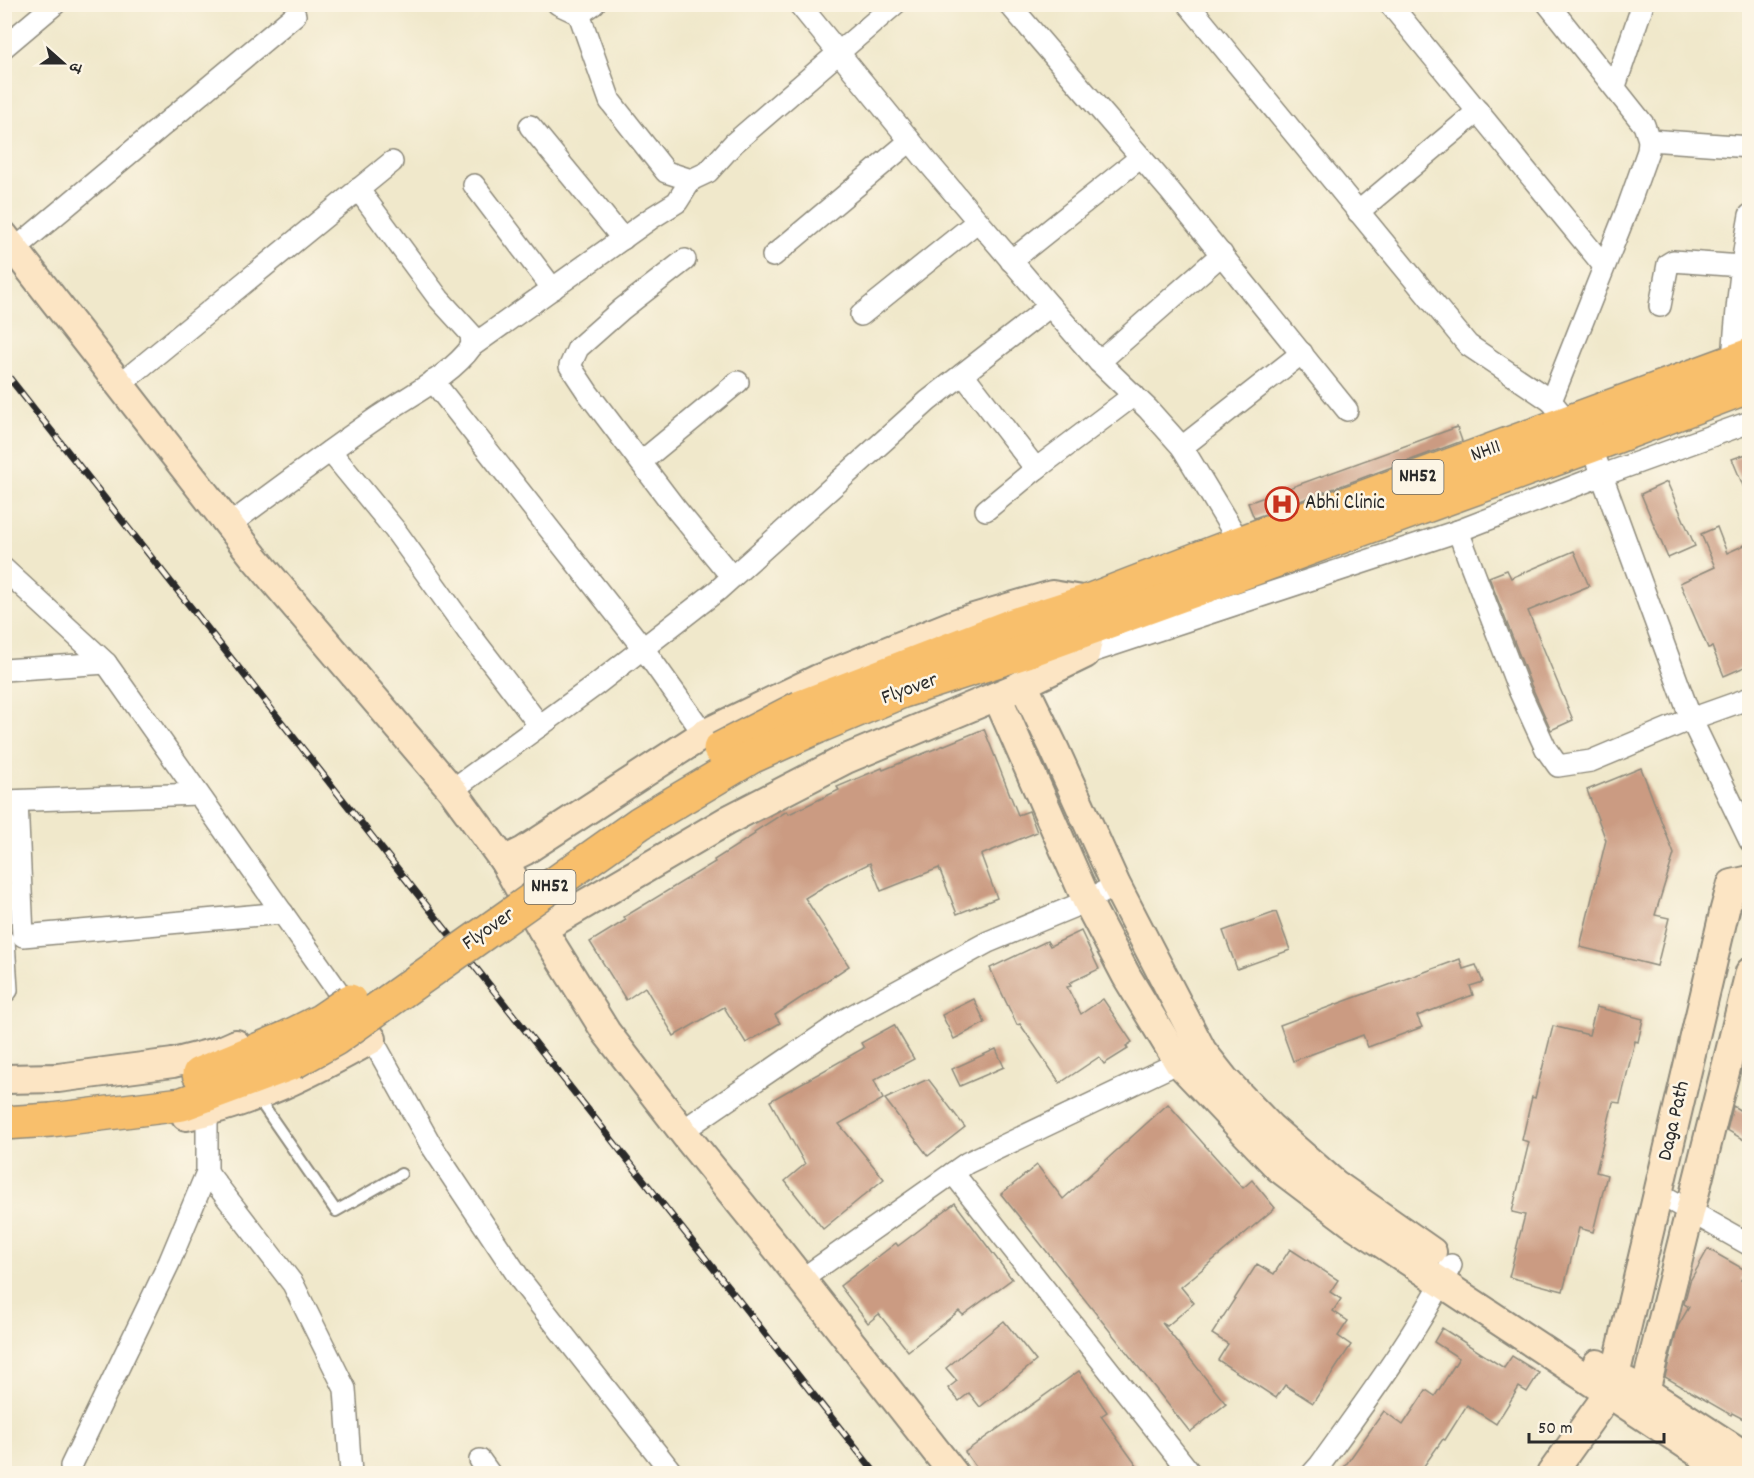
<svg xmlns="http://www.w3.org/2000/svg" width="1754" height="1478" font-family="Dekko,'Playpen Sans Deva',sans-serif">
	<rect width="100%" height="100%" fill="#fcf5e5"/>
	<filter id="ink" filterUnits="userSpaceOnUse"><feTurbulence type="fractalNoise" baseFrequency=".0167" numOctaves="2"/><feDisplacementMap in="SourceGraphic" scale="12" xChannelSelector="R" yChannelSelector="G"/><feConvolveMatrix kernelMatrix="1 2 1 2 8 2 1 2 1" color-interpolation-filters="sRGB"/></filter>
	<filter id="wash" filterUnits="userSpaceOnUse"><feTurbulence type="fractalNoise" baseFrequency=".008" numOctaves="4" result="noise"/><feDisplacementMap in="SourceGraphic" scale="24" xChannelSelector="R" yChannelSelector="G"/><feGaussianBlur stdDeviation="1.35" result="paint"/><feColorMatrix in="noise" values="0 0 0 0 0 0 0 0 0 0 0 0 0 0 0 0 0 1.4 0 .05"/><feComposite in="paint" operator="in"/></filter>
	<g filter="url(#wash)">
		<rect width="100%" height="100%" fill="#f0e8cb"/>
		<g id="blocks">
			<g fill="#cb9b82">
				<path d="M1457,427L1462,441L1254,518L1248,503Z"/>
				<path d="M1749,453V500L1732,459Z"/>
				<path d="M1667,482L1695,546L1668,558L1641,494Z"/>
				<path d="M1717,527L1727,553L1749,543V665L1724,676L1712,647L1708,648L1680,583L1715,567L1701,534Z"/>
				<path d="M1574,551L1589,586L1528,611L1573,720L1551,730L1531,685L1489,577L1507,570L1511,578Z"/>
				<path d="M984,729L1018,815L1029,811L1037,832L981,855L997,898L957,914L939,868L881,891L870,863L828,884L805,898L849,966L775,1015L780,1023L746,1043L724,1007L674,1036L645,987L626,1000L590,942L626,920L624,917L715,862L714,860L755,834L754,832L787,811L789,814L839,790L837,787L882,768L883,770Z"/>
				<path d="M1641,768L1674,854L1655,915L1669,918L1657,966L1580,947L1606,840L1587,790Z"/>
				<path d="M1276,912L1290,950L1237,969L1223,931Z"/>
				<path d="M1081,931L1099,969L1069,983L1071,986L1067,987L1081,1014L1103,999L1132,1042L1126,1046L1128,1049L1104,1064L1099,1057L1060,1083L1020,1024L1017,1025L990,968L1047,941L1050,946Z"/>
				<path d="M1460,959L1463,969L1476,965L1483,982L1470,986L1473,995L1417,1016L1422,1027L1368,1047L1363,1035L1293,1061L1280,1025Z"/>
				<path d="M974,999L985,1023L954,1039L942,1015Z"/>
				<path d="M1596,1007L1643,1019L1638,1042L1635,1041L1620,1103L1613,1102L1596,1172L1607,1175L1593,1232L1579,1228L1563,1291L1509,1277L1525,1215L1512,1212L1529,1142L1522,1140L1532,1097L1535,1098L1553,1026L1589,1035Z"/>
				<path d="M894,1025L914,1059L874,1080L883,1099L839,1124L884,1179L823,1229L785,1181L805,1164L770,1101L864,1048L861,1043Z"/>
				<path d="M996,1049L1004,1067L960,1086L952,1069Z"/>
				<path d="M926,1080H929L965,1127L928,1156L885,1099Z"/>
				<path d="M1168,1104L1243,1188L1252,1180L1275,1208L1181,1287L1194,1303L1167,1326L1162,1323L1226,1404L1190,1432L1001,1194L1037,1165L1063,1199Z"/>
				<path d="M1733,1106L1749,1116V1143L1727,1130Z"/>
				<path d="M955,1203L1012,1279L963,1315L959,1311L908,1351L879,1314L868,1323L840,1286L896,1243L898,1246Z"/>
				<path d="M1290,1249L1338,1280L1330,1292L1341,1299L1333,1311L1348,1321L1338,1336L1351,1345L1313,1403L1285,1385L1276,1398L1218,1360L1228,1344L1212,1334L1257,1264L1274,1274Z"/>
				<path d="M1708,1249L1747,1271L1741,1280L1749,1285V1422L1732,1413L1731,1415L1665,1377L1678,1326L1689,1307L1684,1304L1690,1281Z"/>
				<path d="M1004,1321L1036,1361L980,1407L969,1393L959,1401L948,1388L957,1381L946,1368Z"/>
				<path d="M1442,1328L1504,1368L1512,1356L1539,1373L1527,1392L1519,1387L1496,1424L1467,1405L1445,1440L1443,1439L1419,1473H1340L1384,1411L1403,1425L1426,1390L1435,1396L1459,1358L1434,1342Z"/>
				<path d="M1079,1371L1107,1412L1101,1416L1142,1473H980L965,1452Z"/>
			</g>
		</g>
	</g>
	<g filter="url(#ink)">
		<use href="#blocks" fill-opacity="0" stroke="#8e8a7b" stroke-width="1.5"/>
		<g fill="none" stroke-linecap="round" stroke-linejoin="round">
			<g stroke="#8e8a7b" stroke-width="14">
				<path id="lane" d="M257,1097L336,1211L401,1174"/>
			</g>
			<g stroke="#8e8a7b" stroke-width="24">
				<g id="street">
					<path d="M558,4L579,14L594,4"/>
					<path d="M799,4L926,160L1050,306L1099,362L1148,409L1182,447L1240,543"/>
					<path d="M1009,4L1170,191L1347,410"/>
					<path d="M1188,4L1468,345L1551,401L1568,422L1591,446L1691,719L1750,841"/>
					<path d="M1390,4L1604,266"/>
					<path d="M1548,4L1644,125L1649,140L1648,151L1628,207L1551,401"/>
					<path d="M579,14L610,101L666,172L691,180L708,172L734,143L895,4"/>
					<path d="M4,47L55,4"/>
					<path d="M1615,86L1643,4"/>
					<path d="M530,126L623,239"/>
					<path d="M1649,140L1750,147"/>
					<path d="M474,185L553,289"/>
					<path d="M358,189L439,299L471,334L472,346"/>
					<path d="M1358,212L1478,111"/>
					<path d="M15,249L295,15"/>
					<path d="M773,256L910,141"/>
					<path d="M685,260L622,309L578,348L570,366L588,393L676,509L732,577"/>
					<path d="M1011,261L1141,157"/>
					<path d="M1660,306L1668,264L1673,261L1741,266"/>
					<path d="M861,315L978,221"/>
					<path d="M1733,361C1736,312 1741,263 1750,215"/>
					<path d="M1099,362L1222,254"/>
					<path d="M963,374L1036,469L1134,395"/>
					<path d="M433,381L643,648L704,734"/>
					<path d="M119,385L392,162"/>
					<path d="M1182,447L1302,353"/>
					<path d="M330,451L395,530L469,633L540,726"/>
					<path d="M641,462L738,382"/>
					<path d="M986,510L1036,469"/>
					<path d="M229,525C278,489 327,452 378,417C408,396 451,376 472,346L653,217L677,202L691,180"/>
					<path d="M1458,531L1519,690L1546,749L1558,766L1591,761L1691,719L1750,698"/>
					<path d="M4,569L106,663L339,993"/>
					<path d="M1085,654L1458,531L1603,475L1750,422"/>
					<path d="M4,670L106,663"/>
					<path d="M452,790L597,684L718,590L928,401L1050,306"/>
					<path d="M5,801L198,794"/>
					<path d="M17,801L23,936L283,913"/>
					<path d="M4,941L7,990L4,993"/>
					<path d="M372,1039L431,1145L522,1282L673,1474"/>
					<path d="M682,1131L846,1019L988,942L1087,901L1116,885"/>
					<path d="M207,1172L293,1284L345,1389L351,1474"/>
					<path d="M953,1173L1191,1474"/>
					<path d="M1658,1193L1750,1245"/>
					<path d="M802,1279L967,1163L1190,1057"/>
					<path d="M480,1460L490,1474"/>
					<path d="M73,1474L71,1466L169,1263L207,1172V1110"/>
					<path d="M1312,1474L1320,1465C1366,1401 1415,1336 1451,1265"/>
				</g>
			</g>
			<g stroke="#8e8a7b" stroke-width="32">
				<g id="secondary">
					<path d="M4,236L254,557L452,790L504,861L542,929L606,1032L690,1141L779,1251L954,1474"/>
					<path d="M1023,684L1053,746L1116,885L1202,1051L1224,1079L1270,1127L1335,1184L1432,1252"/>
					<path d="M997,696L1087,901L1127,977L1179,1063L1279,1168L1353,1224L1731,1474"/>
					<path d="M504,861L524,851L704,734L818,679L957,623L1052,595L1088,601"/>
					<path d="M542,929L728,820L846,759L1011,690L1085,654L1091,626"/>
					<path d="M4,1079L58,1078L173,1063L220,1051L236,1044"/>
					<path d="M186,1116C253,1103 313,1072 372,1039L347,1005"/>
					<path d="M1597,1364L1615,1376L1645,1391L1750,1459"/>
					<path d="M1638,1409L1645,1391L1750,972"/>
					<path d="M1551,1474L1609,1393L1615,1376L1725,909L1732,884L1750,880"/>
				</g>
			</g>
			<g stroke="#8e8a7b" stroke-width="36">
				<g id="highway">
					<path d="M801,707L1013,625L1088,601L1226,548L1750,355"/>
					<path d="M817,727L903,691L1027,651L1591,446L1750,386"/>
					<path d="M199,1074L284,1039"/>
					<path d="M4,1123L51,1120L182,1104L292,1063"/>
				</g>
			</g>
			<use href="#lane" stroke="#fff" stroke-width="10"/>
			<use href="#street" stroke="#fff" stroke-width="21"/>
			<use href="#secondary" stroke="#fce5c4" stroke-width="28"/>
			<use href="#highway" stroke="#f8bf6c" stroke-width="33"/>
			<g stroke="#2b2b2b" stroke-width="7">
				<path id="rail" d="M4,371L876,1474"/>
			</g>
			<use href="#rail" stroke="#fcf5e5" stroke-width="4.5" stroke-dasharray="14" stroke-linecap="butt"/>
			<g stroke="#8e8a7b" stroke-width="36" stroke-linecap="butt">
				<g id="highway-bridge">
					<path d="M720,749L801,707"/>
					<path d="M284,1039L322,1020L350,1001"/>
					<path d="M292,1063L335,1039L640,823L751,757L817,727"/>
				</g>
			</g>
			<use href="#highway-bridge" stroke="#f8bf6c" stroke-width="33"/>
		</g>
	</g>
	<defs>
		<g id="hospital-ring" transform="scale(1.725)"><circle r="9.5" fill="#fcf5e5" stroke="#c8321e" stroke-width="1.5"/><path d="M-5-5h3v3.5h4V-5h3V5h-3V1.5h-4V5h-3Z" fill="#c8321e"/></g>
	</defs>
	<g fill-rule="evenodd">
		<use href="#hospital-ring" x="1282" y="504"/>
	</g>
	<g text-anchor="middle" dominant-baseline="central" stroke-width="5" stroke-linejoin="round" paint-order="stroke">
		<g fill="#fcf5e5" stroke="#6a6863" stroke-width="1.5">
			<rect x="1392.5" y="460" width="51" height="34" rx="4.5"/>
			<rect x="524.5" y="870" width="51" height="34" rx="4.5"/>
		</g>
		<g font-size="20" font-weight="bold" fill="#2b2b2b">
			<text x="1418" y="477">NH52</text>
			<text x="550" y="887">NH52</text>
		</g>
		<g font-size="21" fill="#2b2b2b" stroke="#fcf5e5">
			<text transform="translate(1486 452) rotate(-20)">NH11</text>
			<text transform="translate(910 690) rotate(-20)">Flyover</text>
			<text transform="translate(489 930) rotate(-35)">Flyover</text>
			<text transform="translate(1675 1121) rotate(-77)">Daga Path</text>
		</g>
		<g font-size="21" fill="#2b2b2b" stroke="#fcf5e5" text-anchor="start">
			<text x="1305" y="504">Abhi Clinic</text>
		</g>
	</g>
	<rect width="1754" height="1478" fill="none" stroke="#fcf5e5" stroke-width="24"/>
	<g transform="translate(63 63) rotate(111)" stroke="#fcf5e5" stroke-width="4.5" paint-order="stroke">
	<path d="M0-4.5L10 22L0 15L-10 22Z" fill="#2b2b2b"/>
	<text y="-9" font-size="16" font-weight="bold" text-anchor="middle" fill="#2b2b2b">उ</text>
	</g>
	<path d="M1529 1433v9h135v-9" fill="none" stroke="#2b2b2b" stroke-width="3"/>
	<text x="1538" y="1433" font-size="18" fill="#2b2b2b" stroke="#fcf5e5" stroke-width="4.5" paint-order="stroke">50 m</text>
</svg>
